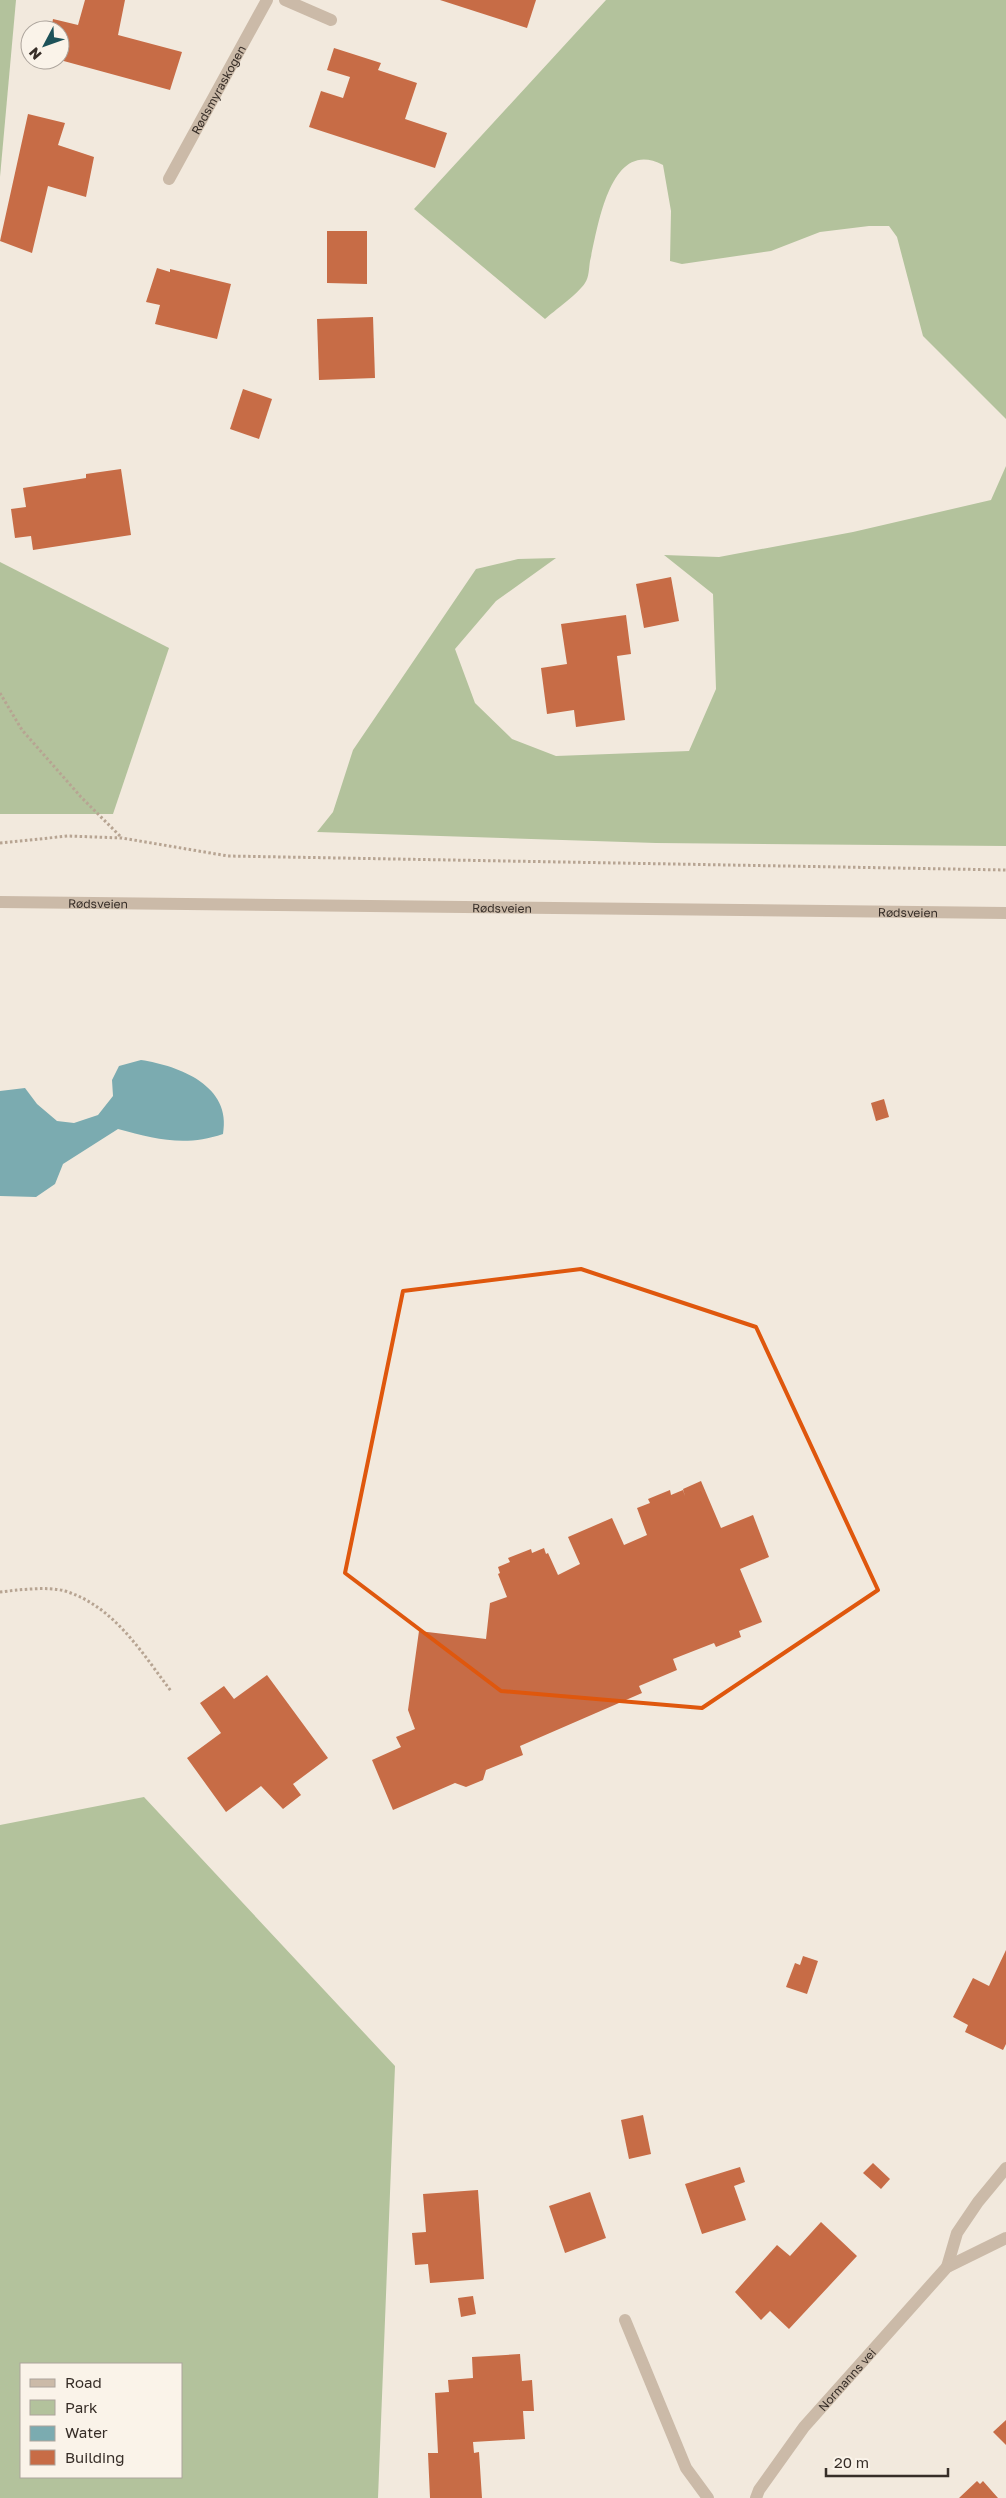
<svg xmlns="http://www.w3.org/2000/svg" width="1006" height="2498" font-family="'Golos Text',sans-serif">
	<rect width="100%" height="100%" fill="#f2e9dd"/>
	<g fill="#b3c29c" fill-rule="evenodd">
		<path d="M0,0H16L0,177Z"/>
		<path d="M606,0H1006V419L923,336L897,237L889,226H869L820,232L771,251L682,264L670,261L671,211L663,165C610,136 598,227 590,261C589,267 589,278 585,283C579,293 554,311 545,319L414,209Z"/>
		<path d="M1006,466V846L656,843L317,832L333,812L353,750L476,569L518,559L556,558L496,601L455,649L475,703L512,739L556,756L689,751L716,689L713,594L664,555L719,557L853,532L991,500Z"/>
		<path d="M0,562L169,648L113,814H0Z"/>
		<path d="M144,1797L395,2066L378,2498H0V1825ZM21,2364H181V2477H21Z"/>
	</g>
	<path fill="#7babb0" d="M141,1060C180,1066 232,1086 223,1134C185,1147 155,1139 118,1129L63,1164L55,1184L36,1197L0,1196V1091L25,1088L37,1104L57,1121L74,1123L98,1115L113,1096L112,1080L119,1066Z"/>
	<g fill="#c76c46">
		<path d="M85,0H125L118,35L182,52L170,90L60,60V30H51L53,19L78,25Z"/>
		<path d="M440,0H536L527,28Z"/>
		<path d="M334,48L381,63L378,70L417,83L405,119L447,133L435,168L309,127L321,91L343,98L350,77L327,70Z"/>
		<path d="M28,114L65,123L58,145L94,157L86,197L48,186L32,253L0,241Z"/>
		<path d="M327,231H367V284L327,283Z"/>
		<path d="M157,268L170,272V269L231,284L217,339L155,324L160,305L146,302Z"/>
		<path d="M373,317L375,378L319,380L317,319Z"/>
		<path d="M243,389L272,399L259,439L230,429Z"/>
		<path d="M121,469L131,535L33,550L31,536L15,538L11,509L26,507L23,488L86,478V474Z"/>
		<path d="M671,577L679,621L644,628L636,584Z"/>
		<path d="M626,615L631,654L617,656L625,720L576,727L574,710L547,714L541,668L567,664L561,624Z"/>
		<path d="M884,1099L889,1117L876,1121L871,1103Z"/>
		<path d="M701,1481L721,1528L753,1515L769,1557L740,1569L762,1622L739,1631L741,1637L716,1647L714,1643L673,1659L677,1670L639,1686L642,1693L520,1746L523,1755L486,1770L483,1780L466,1787L455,1783L393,1810L372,1760L401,1747L396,1737L415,1729L408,1710L419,1631L486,1639L490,1603L507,1597L498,1574L500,1573L498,1567L510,1562L508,1558L531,1549L532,1553L544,1548L546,1554L548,1553L558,1575L580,1564L568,1537L612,1518L624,1545L647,1535L637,1508L650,1503L648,1499L670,1490L671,1495L683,1490L685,1496L683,1489Z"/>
		<path d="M267,1675L328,1758L293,1784L301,1795L283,1809L261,1786L226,1812L187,1758L221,1733L200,1703L224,1686L234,1699Z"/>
		<path d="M1006,1950V2044L1003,2050L965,2032L968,2025L953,2017L973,1978L989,1986Z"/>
		<path d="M803,1956L818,1961L807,1994L786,1987L795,1963L800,1965Z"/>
		<path d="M643,2115L651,2154L629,2159L621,2120Z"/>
		<path d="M873,2163L890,2179L881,2189L863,2173Z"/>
		<path d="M740,2167L745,2182L734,2186L746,2220L702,2234L685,2184Z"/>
		<path d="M478,2190L484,2279L430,2283L428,2264L415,2265L412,2233L426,2232L423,2194Z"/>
		<path d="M590,2192L606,2238L565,2253L549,2206Z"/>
		<path d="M821,2222L857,2256L789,2329L770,2311L761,2320L735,2292L777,2245L790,2256Z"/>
		<path d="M473,2296L476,2314L461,2317L458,2298Z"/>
		<path d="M520,2354L522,2381L532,2380L534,2411H523L525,2439L473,2442L474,2453L479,2452L482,2498H430L428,2453H438L435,2393L449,2392L448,2380L473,2378L472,2357Z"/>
		<path d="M1006,2420V2445L993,2432Z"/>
		<path d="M977,2481L980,2484L983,2481L998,2498H959Z"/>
	</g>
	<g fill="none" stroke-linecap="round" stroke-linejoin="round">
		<g stroke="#b7a492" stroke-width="3" stroke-dasharray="2.5 2.5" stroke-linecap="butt">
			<path d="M0,693L22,730L81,797L121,837"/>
			<path d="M0,843L68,836L122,838L228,856L1006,870"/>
			<path d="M0,1592C18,1590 47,1586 65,1591C114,1606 142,1653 171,1691"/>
		</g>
		<g stroke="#cbbaa8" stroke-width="12">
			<path d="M285,0L331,20"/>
			<path id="s1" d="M169,179L267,0"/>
			<path d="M947,2267L957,2233L978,2202L1006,2168"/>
			<path d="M625,2320L686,2468L708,2498"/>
			<path id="s2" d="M756,2498L759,2490L804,2427L947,2267L1006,2238"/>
		</g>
		<path stroke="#cbbaa8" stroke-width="12" id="s3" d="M0,902L1006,913"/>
	</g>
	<path fill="none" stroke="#df570d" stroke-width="4" stroke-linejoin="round" d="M581,1269L756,1327L878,1590L702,1708L501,1691L345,1573L403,1291Z"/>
	<g text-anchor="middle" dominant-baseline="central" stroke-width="4" stroke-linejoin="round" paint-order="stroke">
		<g font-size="12" fill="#372e28" stroke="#faf3e9">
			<text stroke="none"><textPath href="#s1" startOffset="102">Rødsmyraskogen</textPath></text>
			<text stroke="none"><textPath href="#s3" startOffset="98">Rødsveien</textPath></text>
			<text stroke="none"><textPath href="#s3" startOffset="502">Rødsveien</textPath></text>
			<text stroke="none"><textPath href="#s3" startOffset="908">Rødsveien</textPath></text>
			<text stroke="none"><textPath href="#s2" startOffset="150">Normanns vei</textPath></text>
		</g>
	</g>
	<rect x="20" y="2363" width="162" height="115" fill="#faf3e9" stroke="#aca49c"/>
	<rect x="30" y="2379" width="25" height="8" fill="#cbbaa8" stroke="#aca49c"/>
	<text x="65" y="2388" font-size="15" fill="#372e28">Road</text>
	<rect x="30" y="2400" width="25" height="15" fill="#b3c29c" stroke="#aca49c"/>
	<text x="65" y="2413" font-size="15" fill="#372e28">Park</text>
	<rect x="30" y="2426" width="25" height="15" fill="#7babb0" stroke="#aca49c"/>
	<text x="65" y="2438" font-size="15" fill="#372e28">Water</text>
	<rect x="30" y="2450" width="25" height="15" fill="#c76c46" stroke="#aca49c"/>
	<text x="65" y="2463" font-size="15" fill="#372e28">Building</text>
	<g transform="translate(45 45) rotate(229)"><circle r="24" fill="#faf3e9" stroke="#aca49c"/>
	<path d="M0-4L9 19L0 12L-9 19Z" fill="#1d5259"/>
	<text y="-8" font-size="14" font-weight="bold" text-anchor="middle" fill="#372e28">N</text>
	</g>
	<path d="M826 2468v8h122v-8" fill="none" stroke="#372e28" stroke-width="2.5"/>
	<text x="834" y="2468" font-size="15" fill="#372e28" stroke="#faf3e9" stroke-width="4" paint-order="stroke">20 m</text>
</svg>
